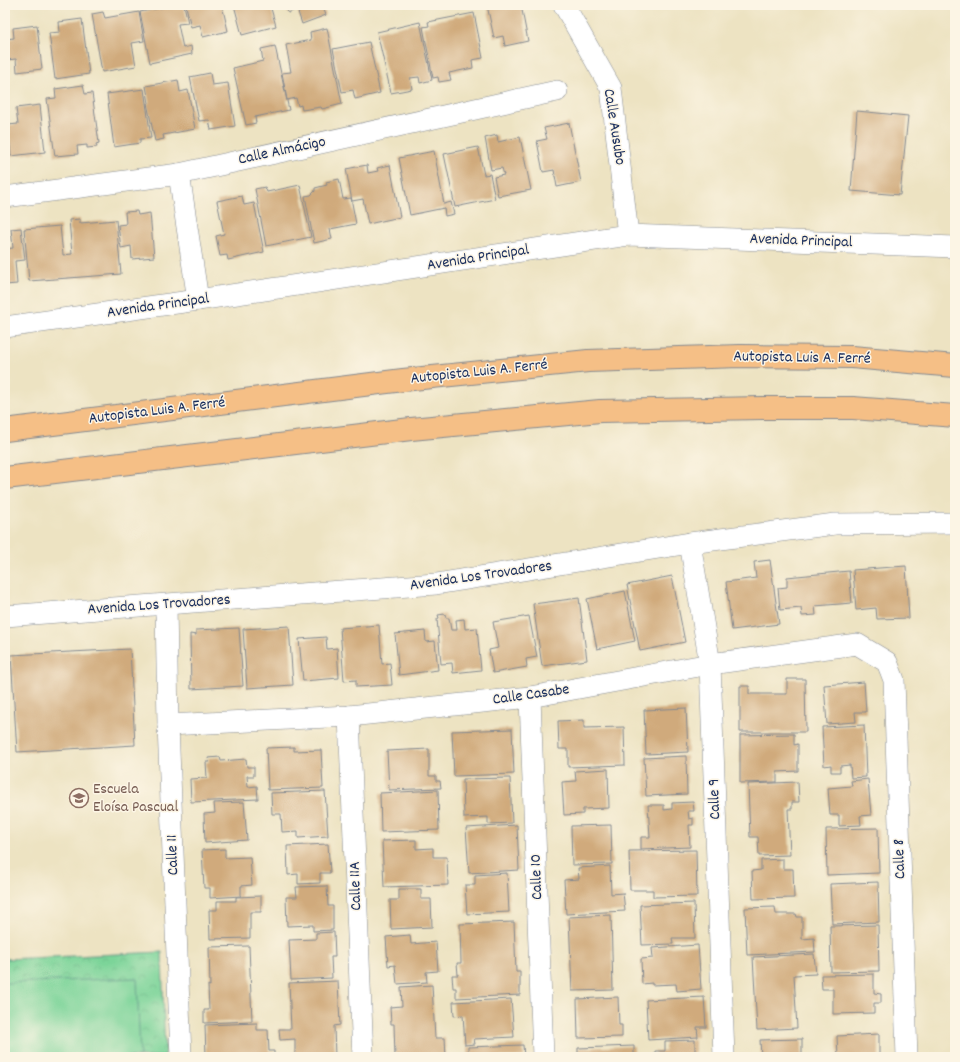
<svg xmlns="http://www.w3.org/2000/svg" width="960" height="1062" font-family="Dekko,sans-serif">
	<defs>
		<pattern id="park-crowns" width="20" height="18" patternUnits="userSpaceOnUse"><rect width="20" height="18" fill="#7bd499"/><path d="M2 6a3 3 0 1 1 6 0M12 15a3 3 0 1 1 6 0" fill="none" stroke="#6ab686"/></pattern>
	</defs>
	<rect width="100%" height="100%" fill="#fcf5e5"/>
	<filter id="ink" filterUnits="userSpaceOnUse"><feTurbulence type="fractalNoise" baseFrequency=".025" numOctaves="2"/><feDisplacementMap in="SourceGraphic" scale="8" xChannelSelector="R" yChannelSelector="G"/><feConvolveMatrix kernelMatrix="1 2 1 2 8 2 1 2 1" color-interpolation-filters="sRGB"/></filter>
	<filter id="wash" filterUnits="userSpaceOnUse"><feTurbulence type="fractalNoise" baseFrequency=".012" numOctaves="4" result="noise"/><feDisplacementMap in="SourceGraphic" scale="16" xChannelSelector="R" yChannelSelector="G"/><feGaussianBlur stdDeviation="0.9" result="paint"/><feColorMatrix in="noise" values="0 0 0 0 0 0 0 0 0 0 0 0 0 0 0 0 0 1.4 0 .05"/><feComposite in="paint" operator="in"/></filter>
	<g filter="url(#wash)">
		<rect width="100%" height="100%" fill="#ede3c2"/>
		<path fill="url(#park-crowns)" stroke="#4b827c" d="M162,952L165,1057H5V959Z"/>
		<path fill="#7bd499" stroke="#4b827c" d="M137,978L140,1057H5V983Z"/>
		<g id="blocks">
			<g fill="#d0aa7b">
				<path d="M176,5H184L188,23L178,24L183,48L191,46L192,54L150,63L140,12Z"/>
				<path d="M189,5H222L228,31L203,37L200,25L191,27L186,6Z"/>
				<path d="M234,5H270L276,26L242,35Z"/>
				<path d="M285,5H322L326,15L302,24L297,9L288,13Z"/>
				<path d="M487,5H521L528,41L505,46L503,36L494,38Z"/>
				<path d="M103,12L105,18L139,12L144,41L132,43L136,66L102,72L92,14Z"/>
				<path d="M474,13L483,58L472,60L473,68L449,73L451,80L439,82L438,77L433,78L423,27L429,26L428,22Z"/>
				<path d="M82,19L89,74L55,79L49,33L60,32L59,22Z"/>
				<path d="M420,22L432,80L420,83L419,77L410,78L412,89L391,93L377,32Z"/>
				<path d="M37,25L42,69L17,72L16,59L6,60L5,39L14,38L13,28Z"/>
				<path d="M327,28L342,104L322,109L321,107L302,110L301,105L298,106L296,98L287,100L282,73L291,72L286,45L311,40L310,32Z"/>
				<path d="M369,42L380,93L355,99L353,90L342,92L333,49Z"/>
				<path d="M275,46L289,110L255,117L256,123L246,125L233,68L263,61L261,49Z"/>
				<path d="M210,73L212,85L228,83L235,126L211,130L209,120L199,121L190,77Z"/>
				<path d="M178,80L180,92L188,90L195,129L163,135L164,139L155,141L147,103H149L146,86Z"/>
				<path d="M83,85L85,94L92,93L99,143L96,144L97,147L87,148V145L77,146L78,154L55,156L47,99L56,98L55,89Z"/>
				<path d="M144,89L151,138L140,139V143L114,147L107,94Z"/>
				<path d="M40,105L45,152L11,156L8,125L18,124L16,108Z"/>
				<path d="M857,111L908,116L900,195L851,191Z"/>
				<path d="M569,123L581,182L557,187L554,170L543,172L537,141L547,139L544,128Z"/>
				<path d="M497,135L498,142L520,137L531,190L498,196L494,177L504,175L502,168L491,170L485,138Z"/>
				<path d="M478,147L484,175L490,174L495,199L455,207L444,154Z"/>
				<path d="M434,151L444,204L451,202L454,214L445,216L444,208L410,215L399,158Z"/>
				<path d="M367,165L368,173L378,171L377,168L390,165L400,217L368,224L363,199L352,201L346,169Z"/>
				<path d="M339,179L343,199L351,198L356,224L330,229L332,239L314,243L305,196L311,195L315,191V188L327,185L326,182Z"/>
				<path d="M300,185L311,237L266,246L255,189L265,187L267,192Z"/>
				<path d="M242,196L244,205L254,203L264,252L228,260L227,255L220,256L216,236L224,234L217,201Z"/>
				<path d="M137,211L138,215L150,213L154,257L132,259L131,246L121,248L118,225L126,224L125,212Z"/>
				<path d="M80,219V223L116,220L121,274L29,281L24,229L60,226L63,255L72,254L69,220Z"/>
				<path d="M21,228L25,260L15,261L17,284L5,285V249L13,248L11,229Z"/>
				<path d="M770,560L779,624L732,630L726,582L756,578L754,562Z"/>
				<path d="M906,566L909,618L877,619L876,608L856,610L853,570Z"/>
				<path d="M849,571L852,603L815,606L816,615L802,616L801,608L780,610L778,588L787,587V577Z"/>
				<path d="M672,576L685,642L640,651L627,585Z"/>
				<path d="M625,591L635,641L597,649L587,599Z"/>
				<path d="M579,598L587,660L542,666L533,604Z"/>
				<path d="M445,614L446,618H449L451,630H457L456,620L464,619L465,629L477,628L481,670L453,673L452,663L441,664L437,619L439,618L438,615Z"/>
				<path d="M529,616L537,657L526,659L527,667L493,673L489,650L498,648L493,622Z"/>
				<path d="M379,625L382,664L390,663L392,685L356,687V680L344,681L340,628Z"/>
				<path d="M289,626L293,685L247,688L243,629Z"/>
				<path d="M239,628L243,686L191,689L190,634L196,635V630Z"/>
				<path d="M425,631L426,642L435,641L438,670L399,675L395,634Z"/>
				<path d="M326,637L327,649L337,648L339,678L303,681L299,639Z"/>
				<path d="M130,649L135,745L17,752L11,655Z"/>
				<path d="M787,679H805L806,732H740V686H749V694H787Z"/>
				<path d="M864,682L866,712H855L856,722L827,724L824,685Z"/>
				<path d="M686,708L688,752L646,754L644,710Z"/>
				<path d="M584,720V728L624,727L625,765L568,767V749H559L558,721Z"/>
				<path d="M864,725L866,777L851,778L850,765L840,766V772H831V765L824,766L822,727Z"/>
				<path d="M512,729L514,774L454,776L452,731Z"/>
				<path d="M794,734V745L798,744V771L777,772V782L740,783V735Z"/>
				<path d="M294,747V751L321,750L323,788L268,790L266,748Z"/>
				<path d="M429,749V776H436V781H440L441,788L389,790L387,751Z"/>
				<path d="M686,756L687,794L646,796L644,758Z"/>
				<path d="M220,757L221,761L246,759L247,767H254V776H247L248,787L257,786L258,799L191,802L190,779L207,778L206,762H209L208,758Z"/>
				<path d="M608,769L609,808L583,809V814L564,815L562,782L576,781L575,771Z"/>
				<path d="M510,778L512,823L488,824V817L464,818L463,779Z"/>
				<path d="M868,779L871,815L860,816L861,825L839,826V815H830L828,788L852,786L851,781Z"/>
				<path d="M798,782L799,802H792V809H788L790,855L759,856L758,837H750L748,784Z"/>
				<path d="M438,790L439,830L381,832L380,793Z"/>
				<path d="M325,791L328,836L298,838V831L282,832L281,814H272L271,793Z"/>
				<path d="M244,802L247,840L205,843L204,814L215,813L214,803Z"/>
				<path d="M693,802L694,811H688L689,819L693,818V825H689L690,847L641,849V837H650L648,805H664V810L672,809V803Z"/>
				<path d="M517,825L519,870L469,873L466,828Z"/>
				<path d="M611,825L612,864L572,865L571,826Z"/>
				<path d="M878,828L879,873L827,875L826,829Z"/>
				<path d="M416,840V849L433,848V857H447L448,885L384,887L382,841Z"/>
				<path d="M328,844L330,873H320V883L298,884V874L288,875L287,846Z"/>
				<path d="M225,849V858L250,857L252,885L241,886V896L210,898V888H204L202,850Z"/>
				<path d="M696,850L697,896L653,897V890H630L629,851Z"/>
				<path d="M783,859V869H793L794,898L753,899L752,871L761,870V860Z"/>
				<path d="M610,866L611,894L623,893L625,911L566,914L564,880L579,879L578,868Z"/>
				<path d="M507,873L509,912L467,914L465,885H475V875Z"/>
				<path d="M878,882L879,922L832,924L830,884Z"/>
				<path d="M327,886L328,906H333V930L313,931V925L287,926L286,897H297L296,887Z"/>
				<path d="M399,889H421V899H431L432,927L391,929L390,900H399Z"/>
				<path d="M261,896V912H250V938L210,939L209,910H217V901H236V897Z"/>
				<path d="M694,903L695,938H672L673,944L642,945L640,905Z"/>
				<path d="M775,907L776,914H796L797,917H802V939L814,938L815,952L747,955L745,908Z"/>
				<path d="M611,915L613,990L572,991L569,917Z"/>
				<path d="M514,922L516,972H520V995L456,998V988H453L452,975H458L457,963H461L460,924Z"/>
				<path d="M878,925L879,971L831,972L830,926Z"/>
				<path d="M334,932L335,957H331L332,978L291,980L289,940L316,939V933Z"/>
				<path d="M410,935L411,944L436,942L438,971L426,972L427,982L397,984L395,965L388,966L386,937Z"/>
				<path d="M698,945L701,989L677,991L676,984L652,985V983L642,984L641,959L653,958L652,948Z"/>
				<path d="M249,946L252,1021L204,1023V1010H209L208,985L210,986L209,947Z"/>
				<path d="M814,954L816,974L794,975L797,1028L757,1030L753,957Z"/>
				<path d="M874,974V993L881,994V1003H874V1013L833,1014V989H822L821,975Z"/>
				<path d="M338,981L340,1025L334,1026L335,1057H295V1039L280,1040L279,1029H291L289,983Z"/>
				<path d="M432,985L435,1038H445L446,1057H395L394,1024H391L390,1007L402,1006L401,987Z"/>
				<path d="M618,997L619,1025H622V1037L578,1038L577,999Z"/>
				<path d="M704,997L706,1027H697L698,1037L648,1040L646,1000Z"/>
				<path d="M511,999L514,1037L474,1039L475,1044L465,1045L463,1015L454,1016L453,1002Z"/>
				<path d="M257,1023V1030H268L269,1051H274V1057H206L205,1025Z"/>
				<path d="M879,1034V1057H838L837,1036Z"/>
				<path d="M802,1039V1057H761L760,1040Z"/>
				<path d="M695,1040V1057H655V1051H665V1041Z"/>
				<path d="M523,1045L524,1057H468V1047Z"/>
				<path d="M634,1046V1057H578V1048Z"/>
			</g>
		</g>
	</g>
	<g filter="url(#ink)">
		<use href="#blocks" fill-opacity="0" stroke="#848990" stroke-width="1"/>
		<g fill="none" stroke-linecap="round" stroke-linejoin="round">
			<g stroke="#848990" stroke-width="22">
				<g id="street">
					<path d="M564,5L611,88L628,235"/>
					<path d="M179,174L198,300"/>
					<path d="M5,197L179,174L557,91"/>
					<path d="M5,327L198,300L628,235L955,247"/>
					<path d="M690,543L710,664L724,1057"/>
					<path d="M166,605L168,725L181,1057"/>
					<path d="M5,616L436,584L690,543L835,524L955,523"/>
					<path d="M530,697L543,1057"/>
					<path d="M349,716L363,1057"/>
					<path d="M168,725L349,716L530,697L710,664L857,644L887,662L894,680L907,1057"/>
				</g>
			</g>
			<g stroke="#848990" stroke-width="24">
				<g id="highway">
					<path d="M5,430L403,380L588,361L740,356L852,357L955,366"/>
					<path d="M5,478L411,429L600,411L763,408H853L955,416"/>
				</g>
			</g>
			<use href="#street" stroke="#fff" stroke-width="21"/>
			<use href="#highway" stroke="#f5bf86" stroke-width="22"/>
		</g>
	</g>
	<defs>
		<g id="school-ring" transform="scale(1)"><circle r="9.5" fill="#fcf5e5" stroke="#8d6e63" stroke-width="1.5"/><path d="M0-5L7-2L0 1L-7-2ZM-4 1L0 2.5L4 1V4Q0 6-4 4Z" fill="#8d6e63"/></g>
	</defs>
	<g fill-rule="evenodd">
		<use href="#school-ring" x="79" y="798"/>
	</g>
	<g text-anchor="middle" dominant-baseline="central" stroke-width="3" stroke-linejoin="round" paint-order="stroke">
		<g font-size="16" fill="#1b2f5e" stroke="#fcf5e5">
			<text transform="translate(614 127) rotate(81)">Calle Ausubo</text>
			<text transform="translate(282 151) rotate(-12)">Calle Almácigo</text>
			<text transform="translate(801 241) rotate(2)">Avenida Principal</text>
			<text transform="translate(478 258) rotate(-9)">Avenida Principal</text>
			<text transform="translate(158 306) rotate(-8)">Avenida Principal</text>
			<text transform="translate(802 358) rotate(1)">Autopista Luis A. Ferré</text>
			<text transform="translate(479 372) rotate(-6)">Autopista Luis A. Ferré</text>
			<text transform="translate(157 411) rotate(-7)">Autopista Luis A. Ferré</text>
			<text transform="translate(481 576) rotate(-8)">Avenida Los Trovadores</text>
			<text transform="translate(159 605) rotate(-4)">Avenida Los Trovadores</text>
			<text transform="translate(531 695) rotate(-8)">Calle Casabe</text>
			<text transform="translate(715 799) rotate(-92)">Calle 9</text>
			<text transform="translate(173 855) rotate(-92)">Calle 11</text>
			<text transform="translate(900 859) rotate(-92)">Calle 8</text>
			<text transform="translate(537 877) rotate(-92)">Calle 10</text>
			<text transform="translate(356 886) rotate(-92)">Calle 11A</text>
		</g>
		<g font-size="16" fill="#785e54" stroke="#fcf5e5" text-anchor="start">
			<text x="93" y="789">Escuela<tspan x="93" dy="18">Eloísa Pascual</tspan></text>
		</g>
	</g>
	<rect width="960" height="1062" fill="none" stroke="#fcf5e5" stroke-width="20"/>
</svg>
